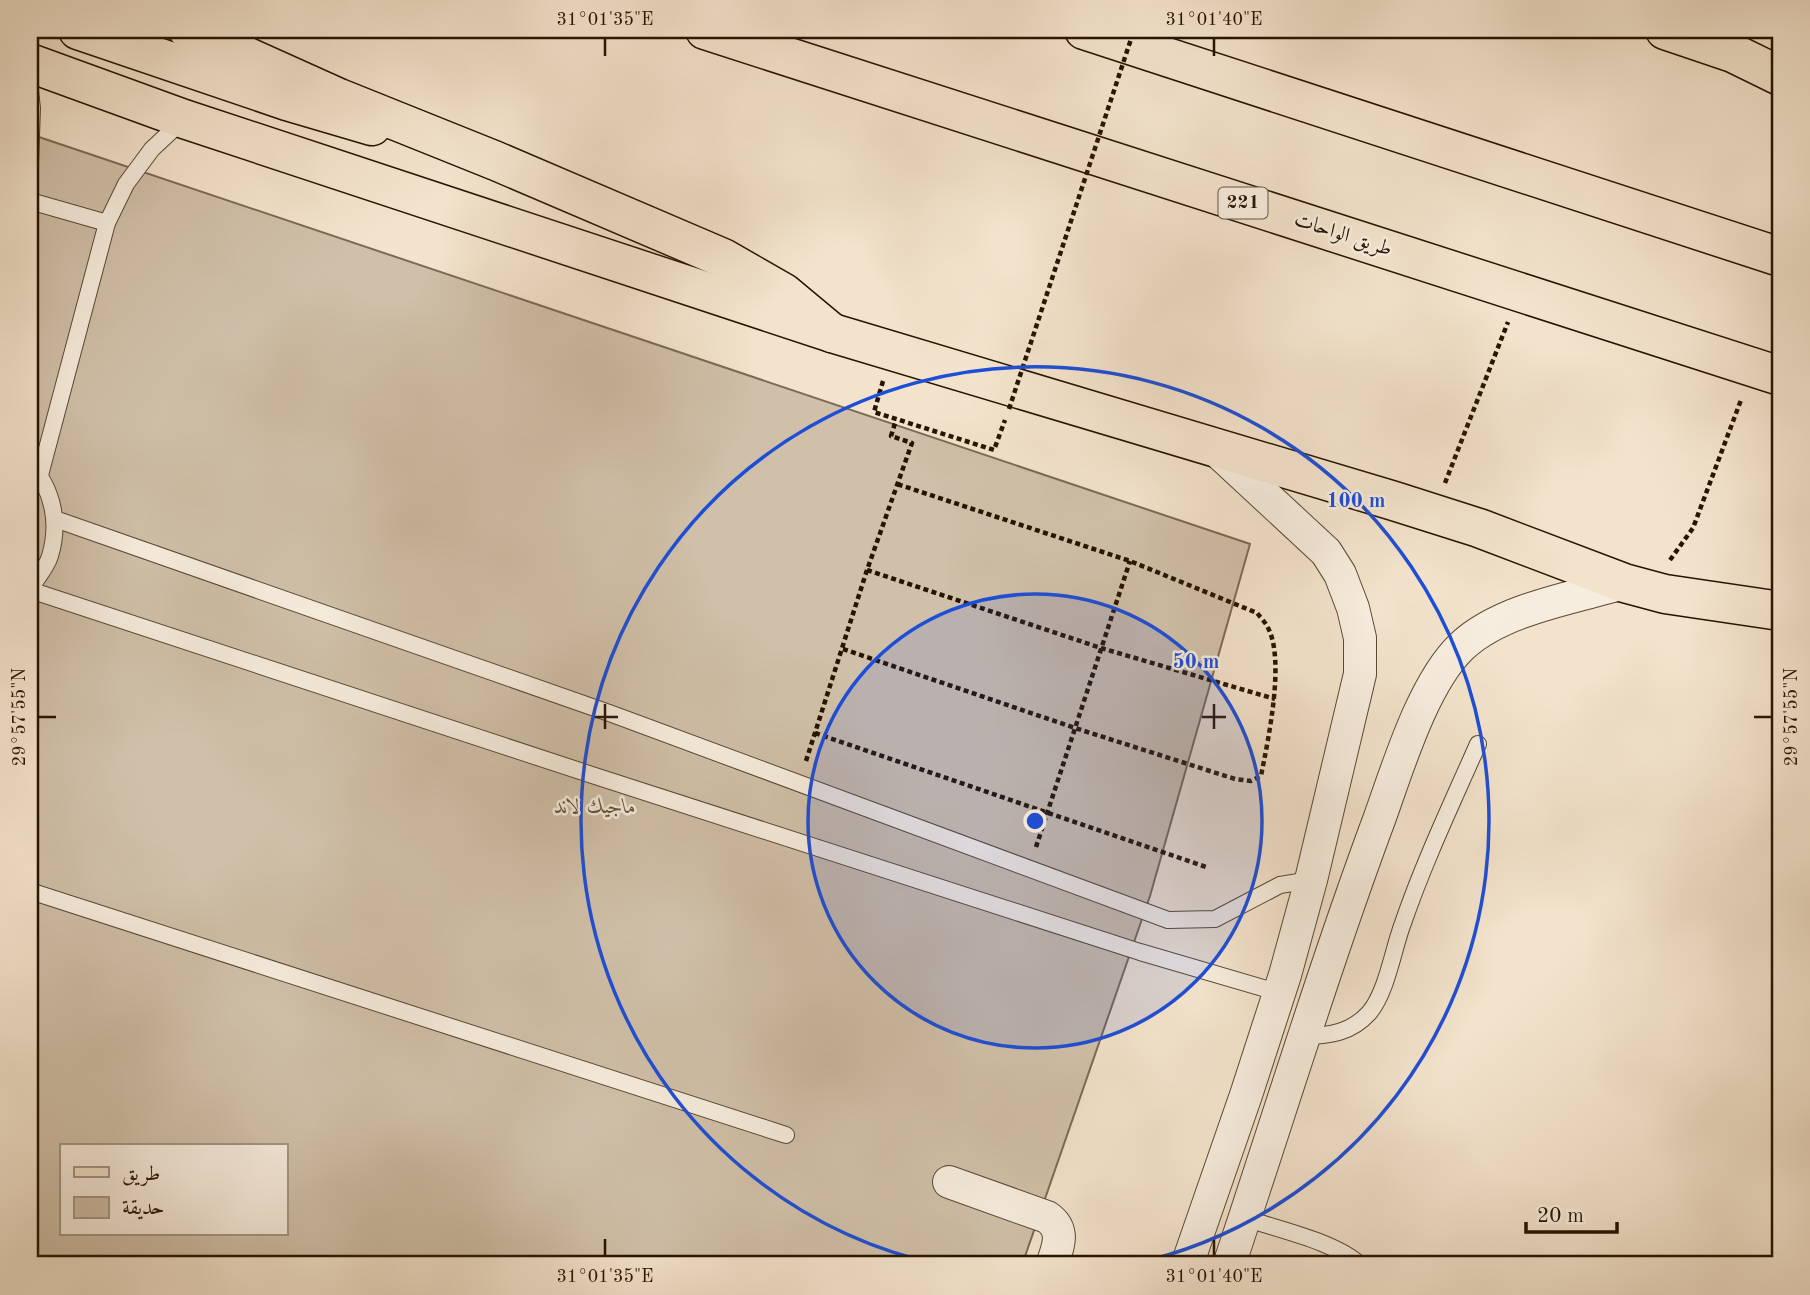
<svg xmlns="http://www.w3.org/2000/svg" width="1810" height="1295" font-family="'Old Standard TT',Amiri,serif">
	<rect width="100%" height="100%" fill="#f3e3cc"/>
	<filter id="stains"><feTurbulence type="fractalNoise" baseFrequency=".00286" numOctaves="4"/><feColorMatrix values="0 0 0 0 .2 0 0 0 0 .09 0 0 0 0 .02 0 0 0 .5 -.17"/></filter>
	<radialGradient id="worn" r=".72"><stop offset=".6" stop-color="#630" stop-opacity="0"/><stop offset="1" stop-color="#630" stop-opacity=".3"/></radialGradient>
	<path fill="#d0c0a9" stroke="#7b6a55" stroke-width="2" fill-rule="evenodd" d="M30,134L1250,544L1150,896L1022,1265H30ZM61,1146H285V1234H61Z"/>
	<g fill="none" stroke-linecap="round" stroke-linejoin="round">
		<g stroke="#594734" stroke-width="18">
			<g id="lane">
				<path d="M30,91L32,108L30,163"/>
				<path d="M30,201L107,223"/>
				<path d="M30,464C53,489 60,523 50,556C47,567 36,579 30,589"/>
				<path d="M40,475L107,223L126,184L152,149L182,121"/>
				<path d="M55,519L612,714L1168,920L1215,919L1280,885L1311,880"/>
				<path d="M30,590L592,775L1140,952L1280,993"/>
				<path d="M30,891L786,1135"/>
				<path d="M1305,1036C1330,1036 1352,1032 1369,1013C1387,992 1393,949 1403,923C1424,862 1452,803 1478,744"/>
				<path d="M1245,1218C1276,1229 1337,1242 1360,1265"/>
			</g>
		</g>
		<g stroke="#594734" stroke-width="34">
			<g id="street">
				<path d="M949,1182L1047,1217C1066,1230 1058,1247 1052,1265"/>
				<path d="M1187,1265L1246,1095L1285,975L1311,880L1360,674V638L1353,608L1340,574L1326,552L1215,449"/>
				<path d="M1229,1265C1279,1116 1325,965 1380,817C1398,767 1423,683 1462,646C1502,609 1572,598 1624,583"/>
			</g>
		</g>
		<g stroke="#261301" stroke-width="41">
			<g id="primary">
				<path d="M78,30L287,101L372,126"/>
				<path d="M1665,30L1733,53L1780,76"/>
				<path d="M30,63L184,119L832,333L1394,501L1479,528L1624,583L1665,594L1780,611"/>
			</g>
		</g>
		<g stroke="#261301" stroke-width="41">
			<g id="highway">
				<path d="M188,30L339,98L496,161L723,258L784,293L832,333"/>
				<path d="M705,30L1780,376"/>
				<path d="M1084,30L1780,257"/>
			</g>
		</g>
		<g stroke="#261301" stroke-width="4.5" stroke-dasharray="5 3.5" stroke-linecap="butt">
			<path d="M883,381L874,412L994,450L1005,420"/>
			<path d="M1445,483L1508,322"/>
			<path d="M1670,560L1693,528L1741,400"/>
			<path d="M867,570L1101,648L1275,699"/>
			<path d="M843,649L1075,728L1235,779L1251,781L1261,776C1268,740 1286,658 1267,626C1265,622 1260,617 1257,613L1130,561L897,484"/>
			<path d="M815,733L1209,868"/>
			<path d="M806,761L867,570L912,443L891,436L896,420"/>
			<path d="M1036,847L1130,561"/>
		</g>
		<use href="#lane" stroke="#f7edde" stroke-width="16"/>
		<use href="#street" stroke="#f7edde" stroke-width="32"/>
		<use href="#primary" stroke="#f3e3cc" stroke-width="38"/>
		<use href="#highway" stroke="#f3e3cc" stroke-width="38"/>
		<path stroke="#261301" stroke-width="4.5" stroke-dasharray="5 3.5" stroke-linecap="butt" d="M1009,409L1134,30"/>
	</g>
	<path fill="none" stroke="#261301" stroke-width="2.5" d="M605,38V56M1214,38V56M605,704V729M1214,704V729M38,717H56M593,717H618M1202,717H1226M1754,717H1772M605,1239V1256M1214,1239V1256"/>
	<circle cx="1035" cy="821" r="227" fill="#1d4ed8" fill-opacity=".12"/>
	<g fill="none" stroke="#1d4ed8" stroke-width="3.5">
		<circle cx="1035" cy="821" r="227"/>
		<path d="M941 1265A454 454 0 1 1 1129 1265"/>
	</g>
	<g text-anchor="middle" dominant-baseline="central" stroke-width="5" stroke-linejoin="round" paint-order="stroke">
		<rect fill="#f7edde" stroke="#655443" stroke-width="2" x="1218.5" y="187.5" width="49" height="31" rx="5"/>
		<g font-size="19" font-weight="bold" fill="#261301">
			<text x="1243" y="203">221</text>
		</g>
		<g font-size="21" fill="#261301" stroke="#f7edde">
			<text transform="translate(1343 235) rotate(18)">طريق الواحات</text>
		</g>
		<g font-size="21" font-style="italic" fill="#62503c" stroke="#f7edde">
			<text x="595" y="807">ماجيك لاند</text>
		</g>
	</g>
	<circle cx="1035" cy="821" r="10" fill="#1d4ed8" stroke="#f7edde" stroke-width="3.5"/>
	<g font-size="21" text-anchor="middle" font-weight="bold" fill="#1d4ed8" stroke="#f7edde" stroke-width="5" stroke-linejoin="round" paint-order="stroke">
		<text x="1356" y="507">100 m</text>
		<text x="1196" y="668">50 m</text>
	</g>
	<rect width="1810" height="1295" fill="none" stroke="#f3e3cc" stroke-width="77"/>
	<rect x="60" y="1144" width="228" height="91" fill="#f7edde" stroke="#a39686" stroke-width="2"/>
	<rect x="74" y="1167" width="35" height="10" fill="#f3e3cc" stroke="#a39686" stroke-width="2"/>
	<text x="122" y="1180" font-size="21" fill="#261301">طريق</text>
	<rect x="74" y="1197" width="35" height="21" fill="#d0c0a9" stroke="#a39686" stroke-width="2"/>
	<text x="122" y="1214" font-size="21" fill="#261301">حديقة</text>
	<path d="M1526 1222v10h91v-10" fill="none" stroke="#261301" stroke-width="3.5"/>
	<text x="1537" y="1222" font-size="21" fill="#261301" stroke="#f7edde" stroke-width="5" paint-order="stroke">20 m</text>
	<rect x="38" y="38" width="1734" height="1218" fill="none" stroke="#261301" stroke-width="2.5"/>
	<g font-size="18" text-anchor="middle" fill="#261301">
		<text x="605" y="25">31°01'35"E</text>
		<text x="1214" y="25">31°01'40"E</text>
		<text transform="translate(19 717) rotate(-90)" y="6">29°57'55"N</text>
		<text transform="translate(1791 717) rotate(-90)" y="6">29°57'55"N</text>
		<text x="605" y="1282">31°01'35"E</text>
		<text x="1214" y="1282">31°01'40"E</text>
	</g>
	<rect width="100%" height="100%" filter="url(#stains)"/>
	<rect width="100%" height="100%" fill="url(#worn)"/>
</svg>
